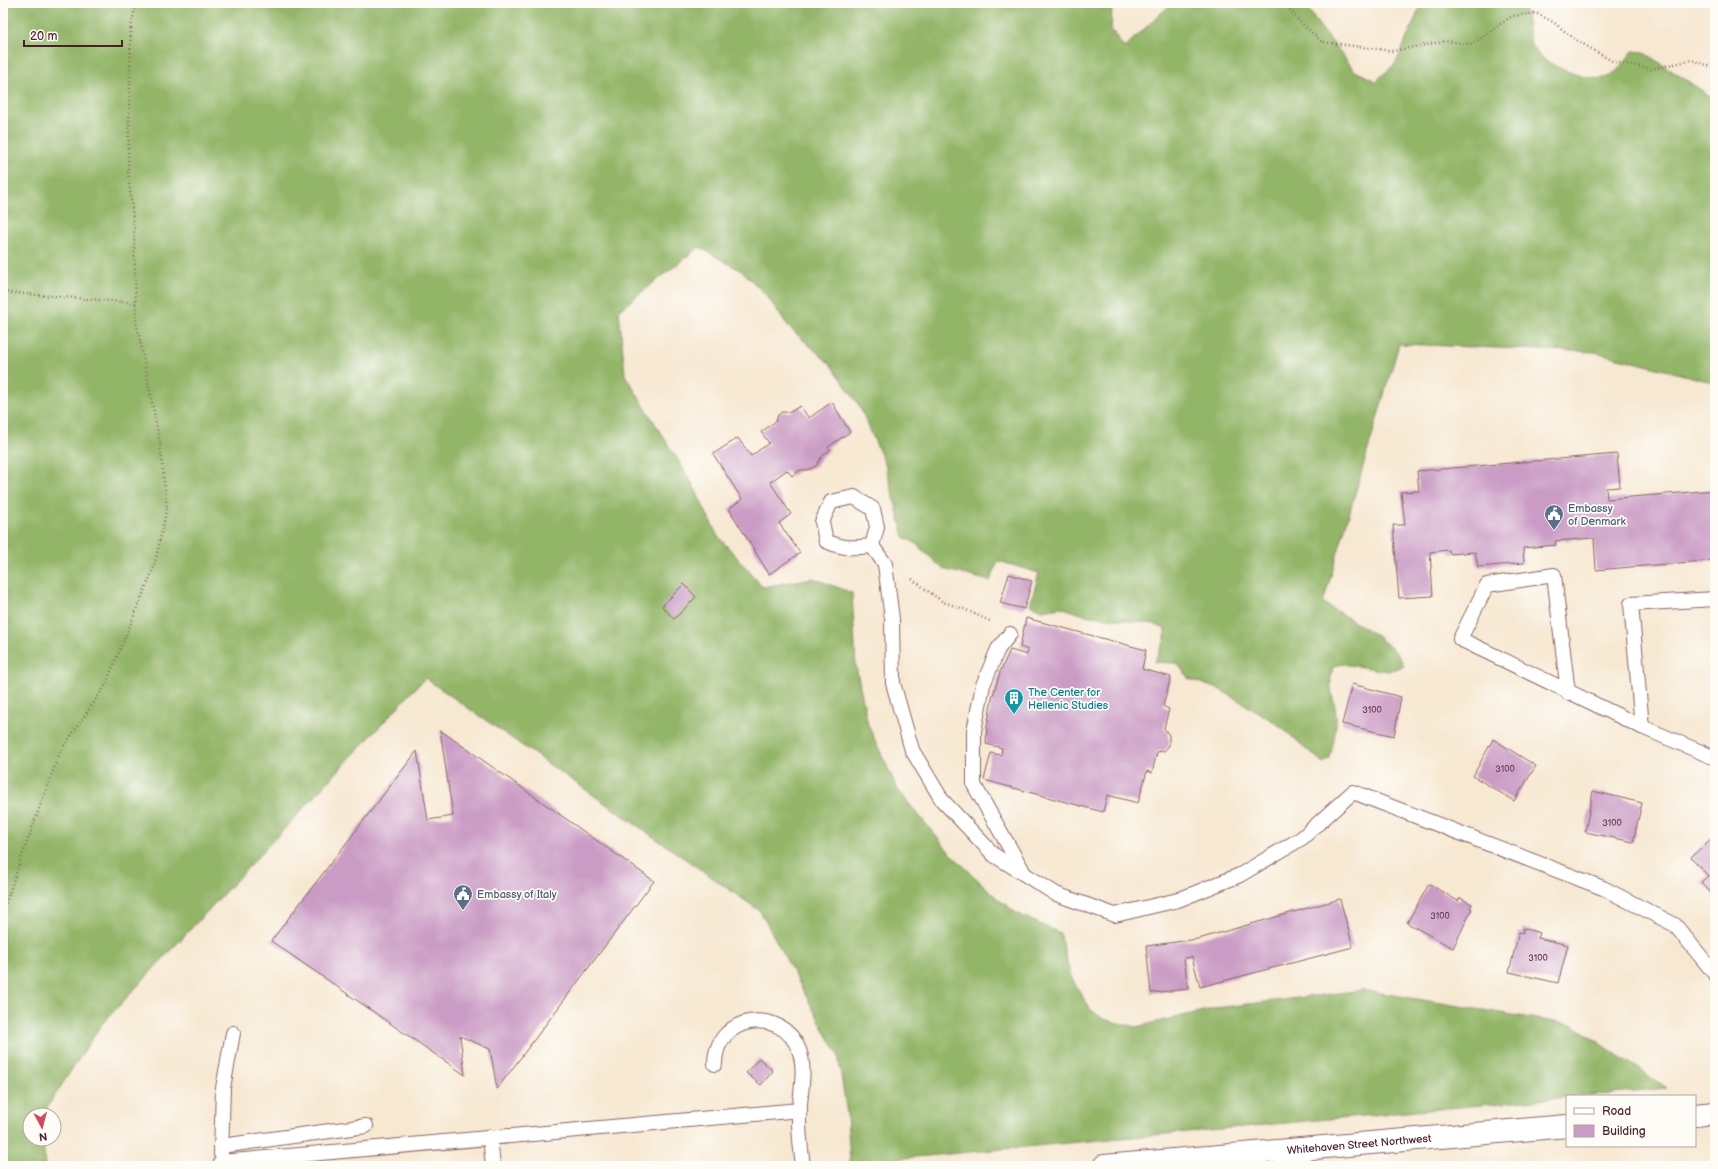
<svg xmlns="http://www.w3.org/2000/svg" width="1718" height="1169" font-family="'Balsamiq Sans',sans-serif">
	<rect width="100%" height="100%" fill="#fdfcf7"/>
	<filter id="ink" filterUnits="userSpaceOnUse"><feTurbulence type="fractalNoise" baseFrequency=".025" numOctaves="2"/><feDisplacementMap in="SourceGraphic" scale="8" xChannelSelector="R" yChannelSelector="G"/><feConvolveMatrix kernelMatrix="1 2 1 2 8 2 1 2 1" color-interpolation-filters="sRGB"/></filter>
	<filter id="wash" filterUnits="userSpaceOnUse"><feTurbulence type="fractalNoise" baseFrequency=".012" numOctaves="4" result="noise"/><feDisplacementMap in="SourceGraphic" scale="16" xChannelSelector="R" yChannelSelector="G"/><feGaussianBlur stdDeviation="0.9" result="paint"/><feColorMatrix in="noise" values="0 0 0 0 0 0 0 0 0 0 0 0 0 0 0 0 0 1.4 0 .05"/><feComposite in="paint" operator="in"/></filter>
	<g filter="url(#wash)">
		<rect width="100%" height="100%" fill="#f7e8d2"/>
		<path fill="#93b568" stroke="#6e6a4a" d="M3,3H1114L1112,8L1111,29L1124,48L1172,3H1305L1315,20L1355,71L1376,81L1396,63L1422,3H1515L1525,9C1527,20 1528,39 1533,48C1541,64 1594,86 1610,76C1619,70 1626,59 1633,51L1643,52L1715,99V383L1595,352L1399,344L1323,603L1376,635L1399,655L1404,666L1388,671L1342,664L1333,667C1327,688 1334,695 1336,714C1337,729 1333,744 1330,758L1323,763L1276,723L1221,690L1189,679L1177,663L1154,662L1165,640V629L1154,624L1084,615L1061,607L1042,610L1030,605L1039,573L998,561L990,581L943,569L915,543L904,537L885,464L859,405L830,364L789,327L766,295L743,272L699,247L619,310L625,375L692,483L717,535L763,587L813,578L852,593L856,667L868,725L898,790L950,853L998,899L1018,914L1060,933L1071,977L1090,1009L1103,1019L1136,1027L1216,1008L1363,990L1573,1025L1667,1088L850,1163L847,1114L838,1055L760,911L425,678L101,1025L42,1115H30V1139H43L45,1166H3Z"/>
		<g id="blocks">
			<g fill="#ca9bc5">
				<path d="M832,402L850,432L828,447L830,450L822,456L816,466L807,470H800L792,476L787,470L770,482L791,514L779,523L800,553L769,574L729,509L742,499L713,454L738,438L751,456L769,443L761,432L776,421L778,415L782,412H790L800,406L809,418Z"/>
				<path d="M1617,454L1620,487L1606,488L1607,499L1715,490V560L1596,570L1594,538L1555,541L1556,545L1523,548L1524,563L1478,567L1475,552L1450,554L1449,550L1430,552L1433,596L1399,598L1393,525H1405L1401,492L1419,491L1417,471Z"/>
				<path d="M1009,574L1032,581L1024,609L1000,603Z"/>
				<path d="M684,584L696,597L674,619L662,606Z"/>
				<path d="M1026,618L1146,650L1142,669L1171,677L1163,706L1169,709L1164,728L1169,735V746L1164,751L1157,752L1152,773L1147,771L1138,803L1107,795L1103,812L984,780L991,753L1001,755L1002,748L986,744L987,726L992,699L1000,672L1010,650L1027,655L1028,650L1020,647Z"/>
				<path d="M1352,684L1401,697L1394,736L1342,724Z"/>
				<path d="M440,730L654,881L497,1089L490,1049L460,1036L465,1075L271,941L417,751L428,820L453,816Z"/>
				<path d="M1493,739L1536,766L1514,801L1473,776Z"/>
				<path d="M1593,791L1642,803L1633,842L1585,832Z"/>
				<path d="M1715,835V897L1701,882L1708,876L1691,857Z"/>
				<path d="M1429,884L1458,901L1460,898L1472,904L1470,908L1472,909L1453,948L1407,923Z"/>
				<path d="M1340,899L1353,947L1200,987L1192,957L1184,958L1188,989L1151,993L1146,946L1198,939Z"/>
				<path d="M1523,928L1540,933L1538,938L1568,945L1558,983L1509,972L1519,932L1523,933Z"/>
				<path d="M759,1058L773,1071L761,1085L746,1073Z"/>
			</g>
		</g>
	</g>
	<g filter="url(#ink)">
		<use href="#blocks" fill-opacity="0" stroke="#876565" stroke-width="1"/>
		<g fill="none" stroke-linecap="round" stroke-linejoin="round">
			<g stroke="#876565" stroke-width="16">
				<g id="service">
					<path d="M854,497L873,509L877,527L872,546C854,548 843,549 826,541L822,522L831,502Z"/>
					<path d="M872,546L885,564L892,619L893,683L912,750L942,800L994,855L1056,894L1115,915L1178,900L1240,875L1302,838L1353,792L1603,888L1675,925L1715,974"/>
					<path d="M1010,634L998,649L983,685L974,731V785L1024,873"/>
					<path d="M1568,693L1554,575L1487,585L1460,639L1642,727L1715,758"/>
					<path d="M1642,727L1631,604L1715,599"/>
					<path d="M715,1064C715,1015 782,1005 799,1050C807,1071 799,1098 799,1120C799,1135 801,1151 803,1166"/>
					<path d="M490,1137L493,1166"/>
					<path d="M221,1146L366,1126"/>
					<path d="M221,1154L223,1088L233,1033"/>
					<path d="M221,1162L800,1110"/>
				</g>
			</g>
			<g stroke="#876565" stroke-width="24">
				<g id="minor">
					<path d="M1695,1115L1715,1113"/>
					<path id="s1" d="M1104,1166L1567,1126"/>
				</g>
			</g>
			<g stroke="#876565" stroke-width="2.5" stroke-dasharray="1 3" stroke-linecap="butt">
				<path d="M1285,3L1298,20L1322,42L1393,51L1446,41L1472,44L1512,16L1536,13L1553,22L1573,38L1612,61L1651,69L1692,60L1715,68"/>
				<path d="M3,292L136,303"/>
				<path d="M912,579L943,602L964,609L990,621"/>
				<path d="M3,911L27,842L60,752L105,686L154,567L167,508L160,443L136,320L134,226L128,172L131,28L136,3"/>
			</g>
			<use href="#service" stroke="#fff" stroke-width="14"/>
			<use href="#minor" stroke="#fff" stroke-width="22"/>
		</g>
	</g>
	<defs>
		<g id="civic-pin" transform="scale(1)"><path d="M0 17L-7.5 6A9.5 9.5 0 1 1 7.5 6Z" fill="#5c6f8a" stroke="#fdfcf7"/><path d="M-.6-6.5H3V-4.5H.6V-3L4-1V1h2V6H-6V1h2V-1L-.6-3ZM-1.2 2.5V6h2.4V2.5Z" fill="#fff"/></g>
		<g id="building-pin" transform="scale(1)"><path d="M0 17L-7.5 6A9.5 9.5 0 1 1 7.5 6Z" fill="#0f9aa8" stroke="#fdfcf7"/><path d="M-4-6H4V6H1V3H-1V6H-4ZM-2.5-4.3h1.7v1.8h-1.7ZM.8-4.3h1.7v1.8H.8ZM-2.5-1h1.7V.8h-1.7ZM.8-1h1.7V.8H.8Z" fill="#fff"/></g>
	</defs>
	<g fill-rule="evenodd">
		<use href="#civic-pin" x="1554" y="514"/>
		<use href="#building-pin" x="1014" y="698"/>
		<use href="#civic-pin" x="463" y="894"/>
	</g>
	<g text-anchor="middle" dominant-baseline="central" stroke-width="3.5" stroke-linejoin="round" paint-order="stroke">
		<g font-size="9" fill="#6a3e52">
			<text x="1372" y="710">3100</text>
			<text x="1505" y="769">3100</text>
			<text x="1612" y="823">3100</text>
			<text x="1440" y="916">3100</text>
			<text x="1538" y="958">3100</text>
		</g>
		<g font-size="11" fill="#4e5e75" stroke="#fdfcf7" text-anchor="start">
			<text x="1568" y="508">Embassy<tspan x="1568" dy="13">of Denmark</tspan></text>
			<text x="477" y="894">Embassy of Italy</text>
		</g>
		<g font-size="11" fill="#0d838f" stroke="#fdfcf7" text-anchor="start">
			<text x="1028" y="692">The Center for<tspan x="1028" dy="13">Hellenic Studies</tspan></text>
		</g>
		<g font-size="11" fill="#4a1f2b" stroke="#fdfcf7">
			<text stroke="none"><textPath href="#s1" startOffset="256">Whitehaven Street Northwest</textPath></text>
		</g>
	</g>
	<rect width="1718" height="1169" fill="none" stroke="#fdfcf7" stroke-width="16"/>
	<rect x="1566" y="1095" width="130" height="52" fill="#fdfcf7" stroke="#b5a4a5"/>
	<rect x="1574" y="1108" width="20" height="6" fill="#ffffff" stroke="#b5a4a5"/>
	<text x="1602" y="1115" font-size="12" fill="#4a1f2b">Road</text>
	<rect x="1574" y="1125" width="20" height="12" fill="#ca9bc5" stroke="#b5a4a5"/>
	<text x="1602" y="1135" font-size="12" fill="#4a1f2b">Building</text>
	<g transform="translate(42 1127) rotate(173)"><circle r="19" fill="#fdfcf7" stroke="#b5a4a5"/>
	<path d="M0-3L7 15L0 10L-7 15Z" fill="#d1495b"/>
	<text y="-6" font-size="11" font-weight="bold" text-anchor="middle" fill="#4a1f2b">N</text>
	</g>
	<path d="M24 40v6h98v-6" fill="none" stroke="#4a1f2b" stroke-width="2"/>
	<text x="30" y="40" font-size="12" fill="#4a1f2b" stroke="#fdfcf7" stroke-width="3" paint-order="stroke">20 m</text>
</svg>
